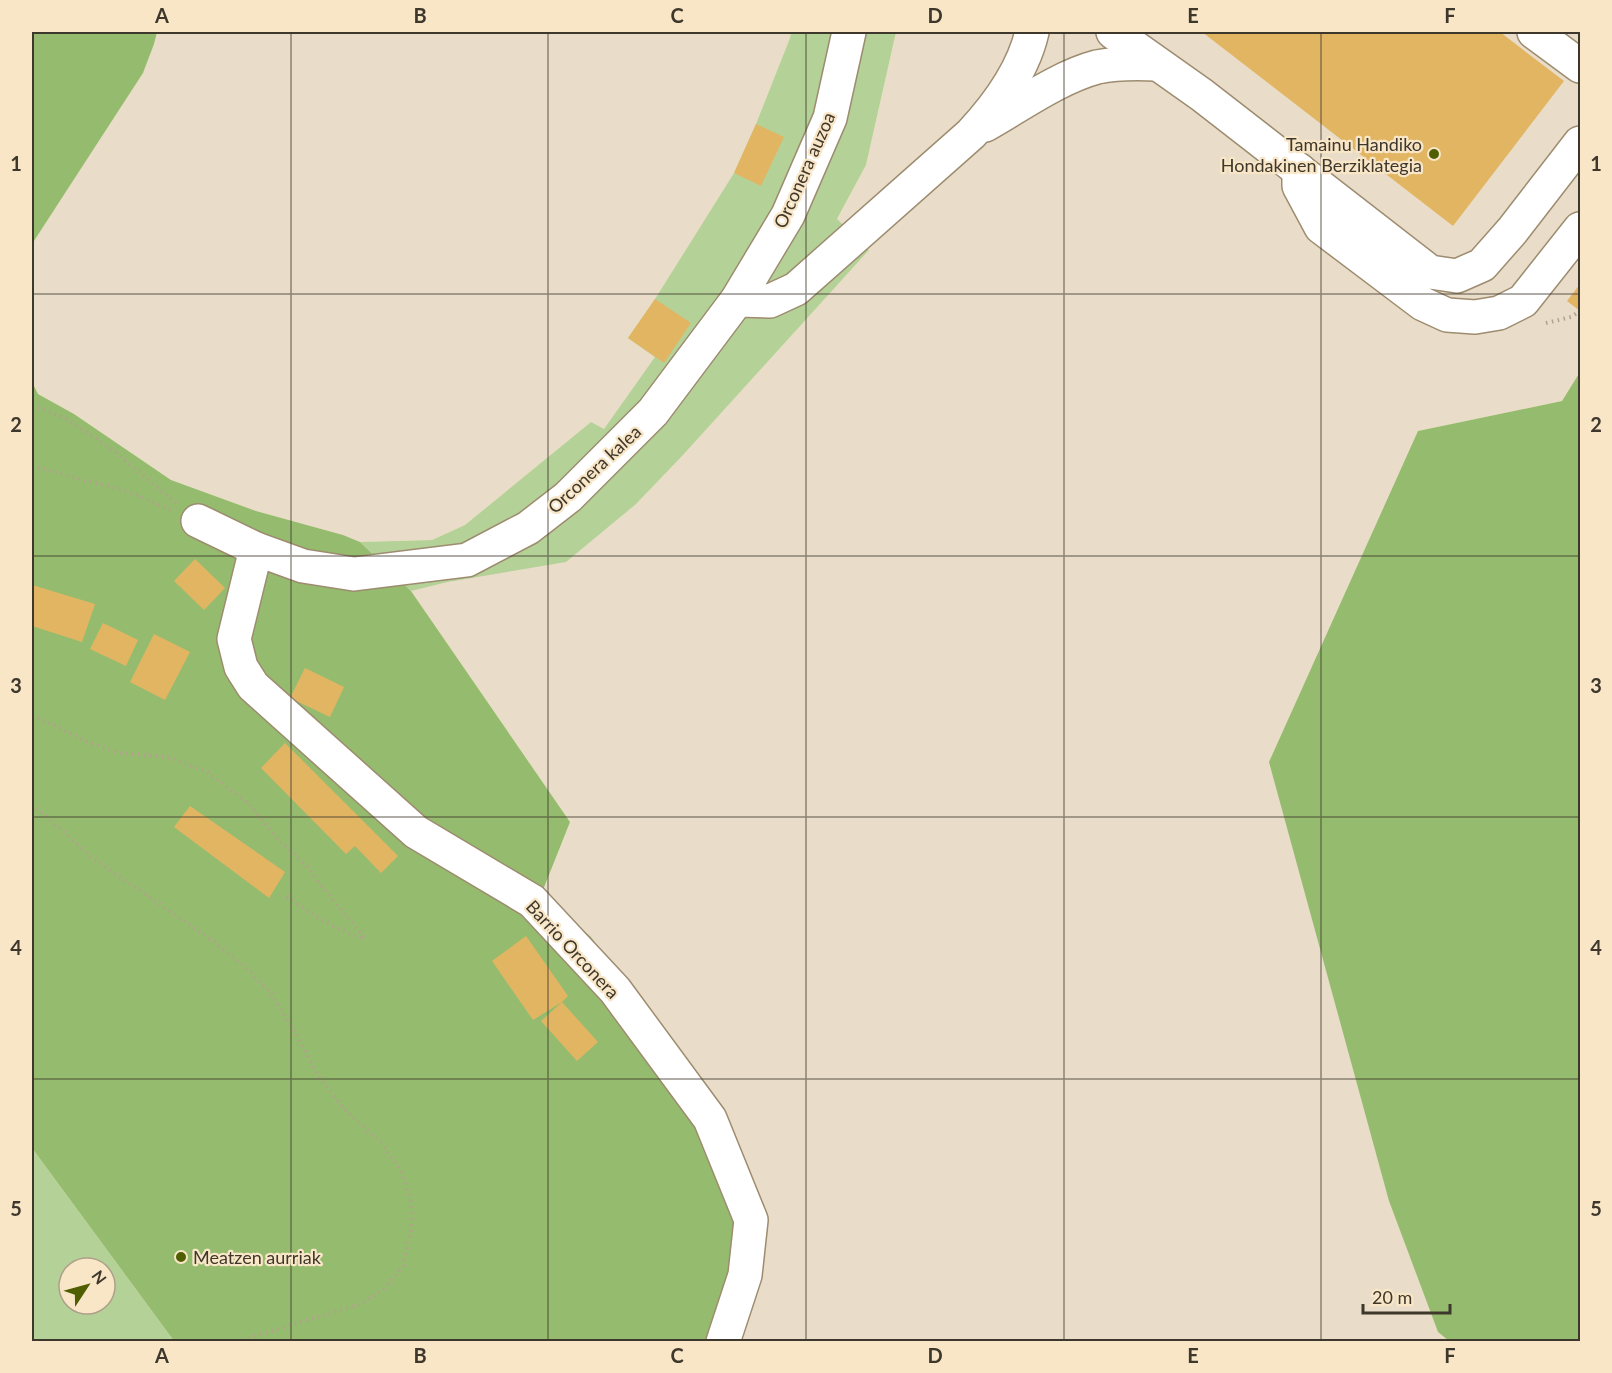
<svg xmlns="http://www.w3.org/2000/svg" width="1612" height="1373" font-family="Lato,sans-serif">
	<rect width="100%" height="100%" fill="#f8e6c7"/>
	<g fill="#e9ddc9">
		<path d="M157,32H791L790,38L756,124L734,173L655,299L628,338L656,357L604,430L591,422L465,525L432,540L360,542L343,535L256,511L171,480L74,414L38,394L32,382V244L143,73L154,44Z"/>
		<path d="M896,32H1580V372L1562,401L1418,431L1389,1201L1438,1332L1449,1341H737L684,1068L591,937L541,895L570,822L411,591L448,582L636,504L683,455L869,250L837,220L866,165Z"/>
	</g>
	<g fill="#b4d298" fill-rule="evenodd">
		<path d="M791,32H896L866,165L837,219L869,250L683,455L636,504L566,562L448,582L411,591L360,542L432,540L465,525L591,422L604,429L655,357L628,338L655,299L734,173L756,124L790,38Z"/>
		<path d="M32,1148L174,1341H32ZM69,1268H105V1304H69Z"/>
	</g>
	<g fill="#95bc6e">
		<path d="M32,32H157L154,44L143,73L32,244Z"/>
		<path d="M1580,372V1341H1449L1438,1332L1389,1201L1269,762L1418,431L1562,401Z"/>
		<path d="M32,382L38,394L74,414L171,480L256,511L343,535L360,542L411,591L570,822L541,895L591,937L684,1068L748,1175L737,1341H174L32,1148Z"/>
	</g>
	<g fill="#e2b563">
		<path d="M1202,32H1500L1564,81L1453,226Z"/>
		<path d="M756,124L784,137L761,186L734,173Z"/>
		<path d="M1580,284V311L1567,301Z"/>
		<path d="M655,299L691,323L664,363L628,338Z"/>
		<path d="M195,559L225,588L204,610L174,581Z"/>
		<path d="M32,585L95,604L82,642L32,626Z"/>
		<path d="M103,623L138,640L126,666L90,649Z"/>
		<path d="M154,634L190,652L165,700L130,682Z"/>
		<path d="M305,668L344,687L330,717L290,698Z"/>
		<path d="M285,743L398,856L381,873L355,846L346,854L261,768Z"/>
		<path d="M190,806L285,872L269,898L174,827Z"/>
		<path d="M526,936L568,996L562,1002L533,1020L492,961Z"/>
		<path d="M562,1002L598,1042L577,1061L541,1021Z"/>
	</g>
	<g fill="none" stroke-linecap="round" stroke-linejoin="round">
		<g stroke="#9d8c6f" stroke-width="36">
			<g id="minor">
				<path d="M1113,32L1202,95L1430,272L1457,276L1482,265L1512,231L1580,143"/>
				<path d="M1534,32L1580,66"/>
				<path d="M985,125C1019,106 1059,77 1097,67C1116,63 1137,63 1157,64"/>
				<path d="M1299,170V186L1321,227L1423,304L1447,315L1475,317L1499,313L1523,301L1580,229"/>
				<path d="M737,300L770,301L796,289L971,134C998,105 1023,71 1032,32"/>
				<path d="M198,521L256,549L303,566L354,574L467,560L528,528L568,497L653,412L737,300L788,215L830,118L849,32"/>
				<path d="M256,549L234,639L241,667L253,686L416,832L532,901L615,990L710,1119L751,1220L745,1275L723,1342"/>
			</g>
		</g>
		<g stroke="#b0a28b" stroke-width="4" stroke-dasharray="1.5 4.5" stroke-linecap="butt">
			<path d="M1546,323L1571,317L1580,311"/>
			<path d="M32,406L63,417L110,448L176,503"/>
			<path d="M32,466L129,492L171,510"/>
			<path d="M32,715L90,743L120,753L167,757L206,771L251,806L279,841L307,866L326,892L365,938C337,932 308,912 285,895"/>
			<path d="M32,804L94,859L213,941L245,967L270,992L296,1034L318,1076L344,1109L382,1144L401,1171L411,1202V1231L403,1266L383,1290L357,1305L236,1342"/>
		</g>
		<use href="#minor" stroke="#fff" stroke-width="33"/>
	</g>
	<path fill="none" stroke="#3e372b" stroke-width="1.5" stroke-opacity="0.55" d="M291,32V1342M548,32V1342M806,32V1342M1064,32V1342M1321,32V1342M32,294H1580M32,556H1580M32,817H1580M32,1079H1580"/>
	<g fill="#4e5e00" stroke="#f8e6c7" stroke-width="2">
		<circle cx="1434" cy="154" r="6"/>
		<circle cx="181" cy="1257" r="6"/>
	</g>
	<g text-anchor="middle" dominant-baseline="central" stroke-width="4.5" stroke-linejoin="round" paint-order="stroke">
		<g font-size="18" fill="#3e372b" stroke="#f8e6c7" text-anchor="end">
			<text x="1422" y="144">Tamainu Handiko<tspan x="1422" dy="21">Hondakinen Berziklategia</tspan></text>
			<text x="193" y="1257" text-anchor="start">Meatzen aurriak</text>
		</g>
		<g font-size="18" fill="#3e372b" stroke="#f8e6c7">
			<text transform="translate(804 170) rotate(-66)">Orconera auzoa</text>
			<text transform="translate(594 469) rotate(-43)">Orconera kalea</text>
			<text transform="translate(573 949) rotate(47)">Barrio Orconera</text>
		</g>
	</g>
	<rect width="1612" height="1373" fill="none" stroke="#f8e6c7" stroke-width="66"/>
	<g transform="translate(87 1286) rotate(54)"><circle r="28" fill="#f8e6c7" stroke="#aea089" stroke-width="1.5"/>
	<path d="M0-4.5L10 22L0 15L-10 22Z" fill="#4e5e00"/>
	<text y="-9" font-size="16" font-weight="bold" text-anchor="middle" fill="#3e372b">N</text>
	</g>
	<path d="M1363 1304v9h87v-9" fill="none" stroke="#3e372b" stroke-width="3"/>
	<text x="1372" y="1304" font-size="18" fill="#3e372b" stroke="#f8e6c7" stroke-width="4.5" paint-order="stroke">20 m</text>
	<rect x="33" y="33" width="1546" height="1307" fill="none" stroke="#3e372b" stroke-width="2"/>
	<g font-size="20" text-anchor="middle" font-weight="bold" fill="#3e372b">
		<text x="162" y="23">A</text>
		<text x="420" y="23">B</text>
		<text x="677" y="23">C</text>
		<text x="935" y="23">D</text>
		<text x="1193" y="23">E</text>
		<text x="1450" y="23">F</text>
		<text x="16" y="171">1</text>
		<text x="1596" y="171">1</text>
		<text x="16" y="432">2</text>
		<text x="1596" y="432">2</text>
		<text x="16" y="693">3</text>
		<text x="1596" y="693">3</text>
		<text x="16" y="955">4</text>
		<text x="1596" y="955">4</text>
		<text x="16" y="1216">5</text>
		<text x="1596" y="1216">5</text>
		<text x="162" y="1363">A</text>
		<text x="420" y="1363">B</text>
		<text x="677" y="1363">C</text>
		<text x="935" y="1363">D</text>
		<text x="1193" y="1363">E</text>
		<text x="1450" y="1363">F</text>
	</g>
</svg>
